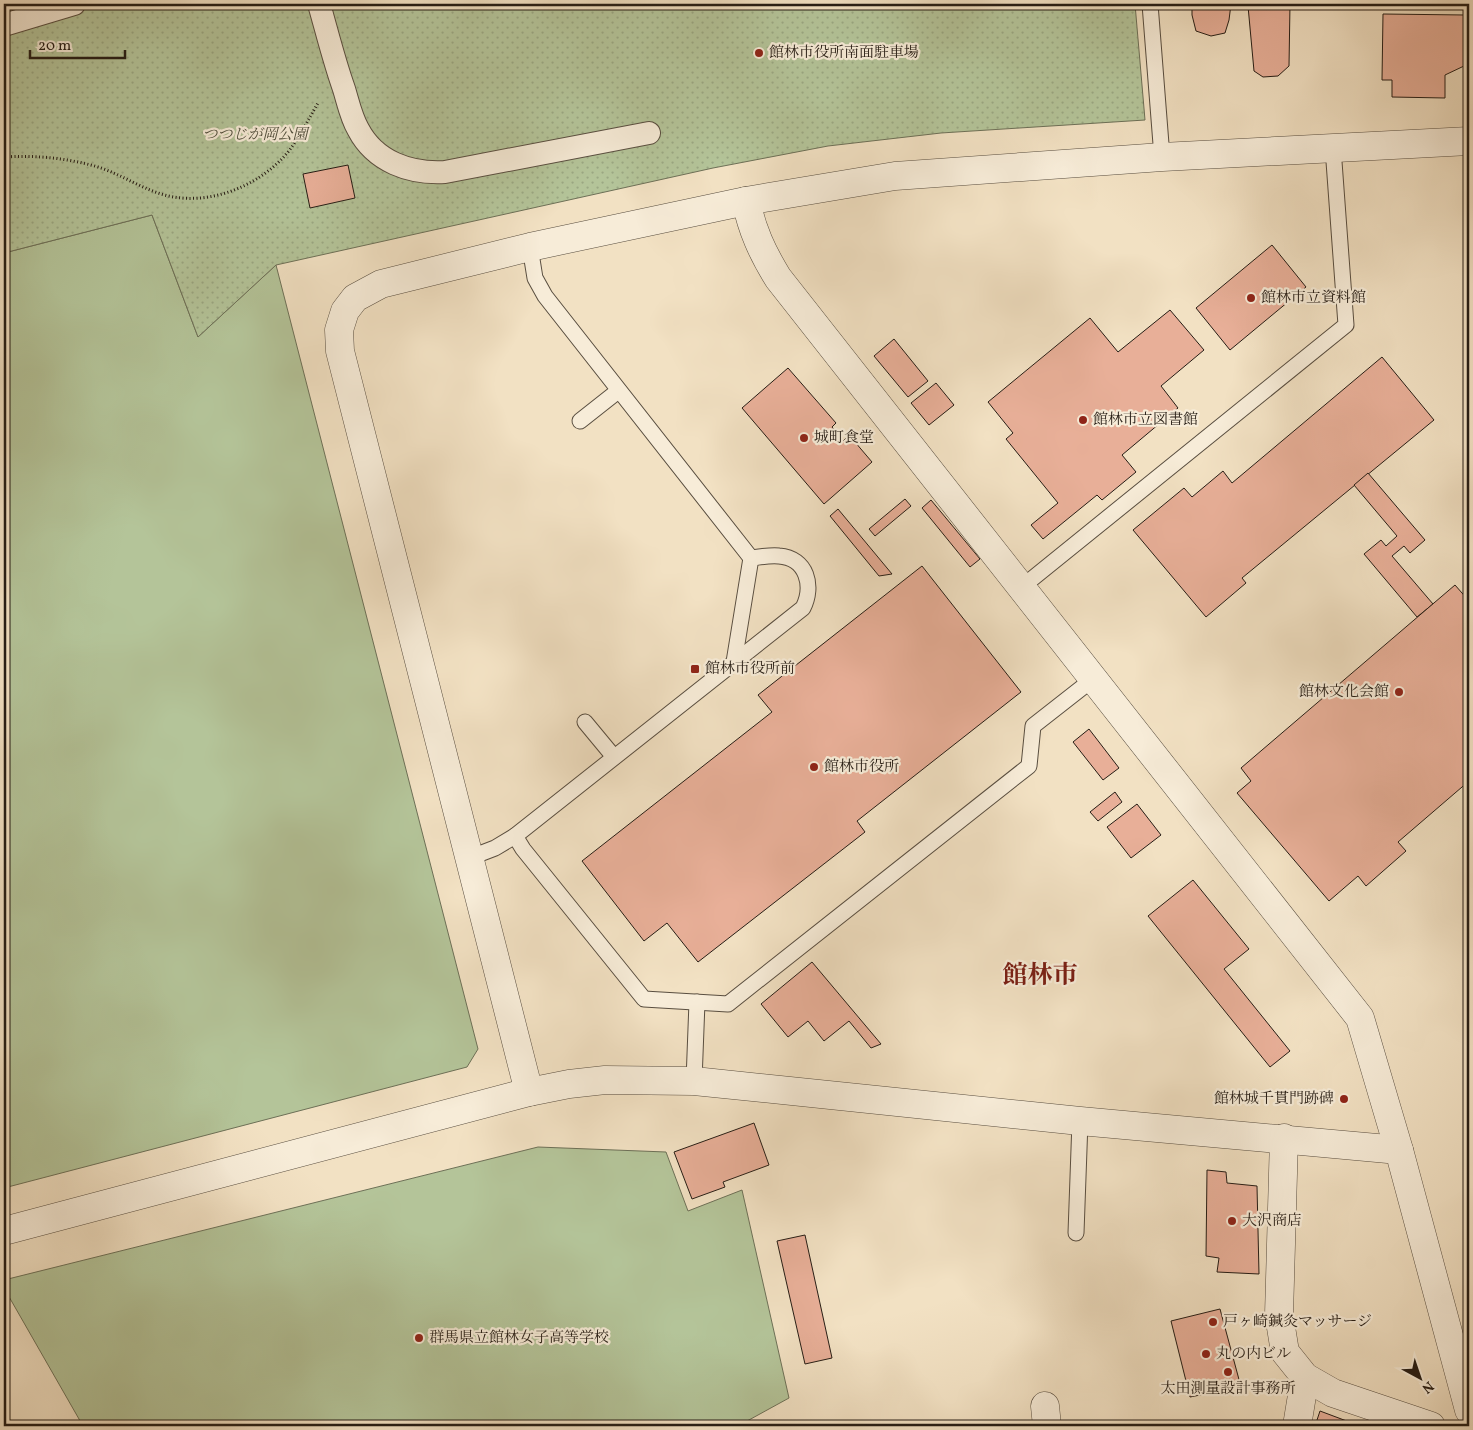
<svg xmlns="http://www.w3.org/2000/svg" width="1473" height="1430" font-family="Vollkorn,'Noto Serif JP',serif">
	<defs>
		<pattern id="park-dots" width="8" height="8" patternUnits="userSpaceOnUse" patternTransform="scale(1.25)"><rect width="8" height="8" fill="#b4c499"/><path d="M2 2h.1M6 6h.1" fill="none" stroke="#9ba883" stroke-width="1.8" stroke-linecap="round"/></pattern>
	</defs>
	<rect width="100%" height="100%" fill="#f2e1c3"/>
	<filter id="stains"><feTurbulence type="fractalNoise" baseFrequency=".004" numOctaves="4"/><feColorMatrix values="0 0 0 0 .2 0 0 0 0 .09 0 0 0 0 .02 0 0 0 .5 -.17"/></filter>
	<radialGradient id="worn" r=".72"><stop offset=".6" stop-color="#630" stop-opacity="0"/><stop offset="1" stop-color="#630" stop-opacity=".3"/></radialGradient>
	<g fill="#b4c499" stroke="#6d7057">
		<path d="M152,215L198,337L276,265L478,1049L467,1067L4,1188V253Z"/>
		<path d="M538,1147L666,1152L688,1211L742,1190L789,1398L738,1426H83L4,1288V1280Z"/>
	</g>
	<path fill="url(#park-dots)" stroke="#6d7057" d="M4,4H1135L1145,120L941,133L828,146L713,168L276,265L198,337L152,215L4,253Z"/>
	<g fill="#e8af98" stroke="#261d15">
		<path d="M1192,4H1290L1289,66L1278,76L1263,77L1254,71L1248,6L1231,4L1229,20L1225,33L1211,36L1196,31L1192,15Z"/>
		<path d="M1383,14L1465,15L1464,66L1445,75V98L1392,97V80H1382Z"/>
		<path d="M348,165L355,198L310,208L303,174Z"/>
		<path d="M1272,245L1306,287L1230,350L1196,308Z"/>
		<path d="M1170,310L1204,350L1161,386L1178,408L1122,455L1136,472L1102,500L1097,495L1043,539L1031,525L1058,503L1006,439L1013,433L988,402L1090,318L1118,352Z"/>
		<path d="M894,339L928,381L908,397L874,356Z"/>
		<path d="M1382,357L1434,420L1242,578L1246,583L1206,617L1133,530L1184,488L1192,497L1223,471L1232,483Z"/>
		<path d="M788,368L836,423L832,427L843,441L849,435L872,462L824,504L742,408Z"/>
		<path d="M936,383L954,405L929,425L911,403Z"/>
		<path d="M1368,473L1425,540L1410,553L1404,546L1392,556L1433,604L1417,617L1364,554L1381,540L1386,546L1397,536L1354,485Z"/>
		<path d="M905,499L911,506L875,536L869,529Z"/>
		<path d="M931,500L980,559L970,567L922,508Z"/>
		<path d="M838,509L892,574L879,576L830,516Z"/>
		<path d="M922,566L1021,692L857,821L865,832L698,962L667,923L644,941L582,861L772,712L758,695Z"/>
		<path d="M1455,585L1469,601V781L1398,842L1406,851L1366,886L1358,876L1329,901L1237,793L1251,781L1241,768Z"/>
		<path d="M1089,729L1119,768L1103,780L1073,742Z"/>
		<path d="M1115,792L1122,802L1098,821L1090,812Z"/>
		<path d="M1137,804L1161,835L1131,858L1107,827Z"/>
		<path d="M1193,880L1249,949L1224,969L1290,1051L1270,1067L1148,916Z"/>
		<path d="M812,962L881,1044L871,1048L849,1021L824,1041L808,1021L788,1037L761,1004Z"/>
		<path d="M754,1123L769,1165L723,1182L725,1187L692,1199L674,1152Z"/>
		<path d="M1207,1170L1226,1172L1227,1183L1257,1186L1259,1274L1217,1272L1219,1258L1206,1256Z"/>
		<path d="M805,1235L832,1358L805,1364L777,1241Z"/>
		<path d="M1220,1309L1241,1387L1190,1397L1171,1321Z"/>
		<path d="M1320,1411L1352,1423L1351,1426H1315Z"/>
	</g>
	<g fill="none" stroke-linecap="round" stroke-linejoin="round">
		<g stroke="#594e40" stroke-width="17">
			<g id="service">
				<path d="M1150,4L1162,157"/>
				<path d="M530,247L535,278L545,296L751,558L734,662"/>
				<path d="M580,421L618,391"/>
				<path d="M1022,587L1346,325L1333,148"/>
				<path d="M585,722L614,757"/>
				<path d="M515,836L523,849L644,999L728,1004L1029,766L1033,726L1093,679"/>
				<path d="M469,858L495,848L515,836L803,608C814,586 807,558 779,556C770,555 760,557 751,558"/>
				<path d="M694,1081L697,1002"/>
				<path d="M1076,1233L1080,1121"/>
			</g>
		</g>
		<g stroke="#594e40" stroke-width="24">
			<g id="pedestrian">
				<path d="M319,4C327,32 334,61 344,89C348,102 351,117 358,129C375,162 410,174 445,172L649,133"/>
				<path d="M4,25L74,4"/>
			</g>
		</g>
		<g stroke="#594e40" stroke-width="29">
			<g id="minor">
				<path d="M746,201C752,230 762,252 778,278L1360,1018L1399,1150"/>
				<path d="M1284,1138L1279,1315L1285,1352L1305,1377L1333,1393L1431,1426"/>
				<path d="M1045,1406L1047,1426"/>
				<path d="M1297,1426L1305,1377"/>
			</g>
		</g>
		<g stroke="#594e40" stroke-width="29">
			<g id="tertiary">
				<path d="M529,1092L340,351L339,330L345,311L355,298L381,284L530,247L746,201L895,176L1162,157L1469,141"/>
				<path d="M4,1231L529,1092L569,1084L605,1080L694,1081L1080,1121L1399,1150L1469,1410"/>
			</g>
		</g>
		<path stroke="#261d15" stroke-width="3" stroke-dasharray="1 2.5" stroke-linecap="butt" d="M4,157C36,155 67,158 98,167C120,174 139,187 161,194C206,208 259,187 288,152C300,137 308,120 318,103"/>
		<use href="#service" stroke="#f7ecd8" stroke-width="15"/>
		<use href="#pedestrian" stroke="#f7ecd8" stroke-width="22"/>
		<use href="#minor" stroke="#f7ecd8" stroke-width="28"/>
		<use href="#tertiary" stroke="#f7ecd8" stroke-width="28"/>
	</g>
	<g fill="#8f2418" stroke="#f7ecd8" stroke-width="2">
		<circle cx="759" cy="53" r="5"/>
		<circle cx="1251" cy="298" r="5"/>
		<circle cx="1083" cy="420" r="5"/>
		<circle cx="804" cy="438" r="5"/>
		<rect x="690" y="664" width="10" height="10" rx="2.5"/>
		<circle cx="1399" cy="692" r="5"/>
		<circle cx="814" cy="767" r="5"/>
		<circle cx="1344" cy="1099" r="5"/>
		<circle cx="1232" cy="1221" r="5"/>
		<circle cx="1213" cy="1322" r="5"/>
		<circle cx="419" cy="1338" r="5"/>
		<circle cx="1206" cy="1354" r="5"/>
		<circle cx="1228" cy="1372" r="5"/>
	</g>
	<g text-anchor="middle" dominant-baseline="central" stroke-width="4.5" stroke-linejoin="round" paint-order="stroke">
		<g font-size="15" fill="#261d15" stroke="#f7ecd8" text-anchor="start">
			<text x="769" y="53">館林市役所南面駐車場</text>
			<text x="1261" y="298">館林市立資料館</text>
			<text x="1093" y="420">館林市立図書館</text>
			<text x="814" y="438">城町食堂</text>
			<text x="705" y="669">館林市役所前</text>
			<text x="1389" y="692" text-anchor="end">館林文化会館</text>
			<text x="824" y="767">館林市役所</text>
			<text x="1334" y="1099" text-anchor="end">館林城千貫門跡碑</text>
			<text x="1242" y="1221">大沢商店</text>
			<text x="1223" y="1322">戸ヶ崎鍼灸マッサージ</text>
			<text x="429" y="1338">群馬県立館林女子高等学校</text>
			<text x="1216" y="1354">丸の内ビル</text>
			<text x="1228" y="1389" text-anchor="middle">太田測量設計事務所</text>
		</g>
		<g font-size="15" font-style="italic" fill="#514f3d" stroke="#f7ecd8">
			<text x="255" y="135">つつじが岡公園</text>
		</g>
		<g font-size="25" font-weight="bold" fill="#7a1f14" stroke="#f7ecd8">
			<text x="1040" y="976">館林市</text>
		</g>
	</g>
	<rect width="1473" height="1430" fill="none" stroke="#f2e1c3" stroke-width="20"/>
	<rect x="5" y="5" width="1463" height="1420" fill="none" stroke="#261d15" stroke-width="2.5"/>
	<rect x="10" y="10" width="1453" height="1410" fill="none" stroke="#261d15"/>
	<g transform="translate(1420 1378) rotate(140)" stroke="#f7ecd8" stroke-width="4" paint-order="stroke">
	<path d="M0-4L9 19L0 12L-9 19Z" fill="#261d15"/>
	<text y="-8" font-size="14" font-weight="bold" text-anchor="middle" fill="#261d15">N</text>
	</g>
	<path d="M30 50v8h95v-8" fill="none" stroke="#261d15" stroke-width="2.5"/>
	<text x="38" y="50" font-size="15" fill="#261d15" stroke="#f7ecd8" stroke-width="4" paint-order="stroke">20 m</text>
	<rect width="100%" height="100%" filter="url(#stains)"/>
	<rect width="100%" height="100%" fill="url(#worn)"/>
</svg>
